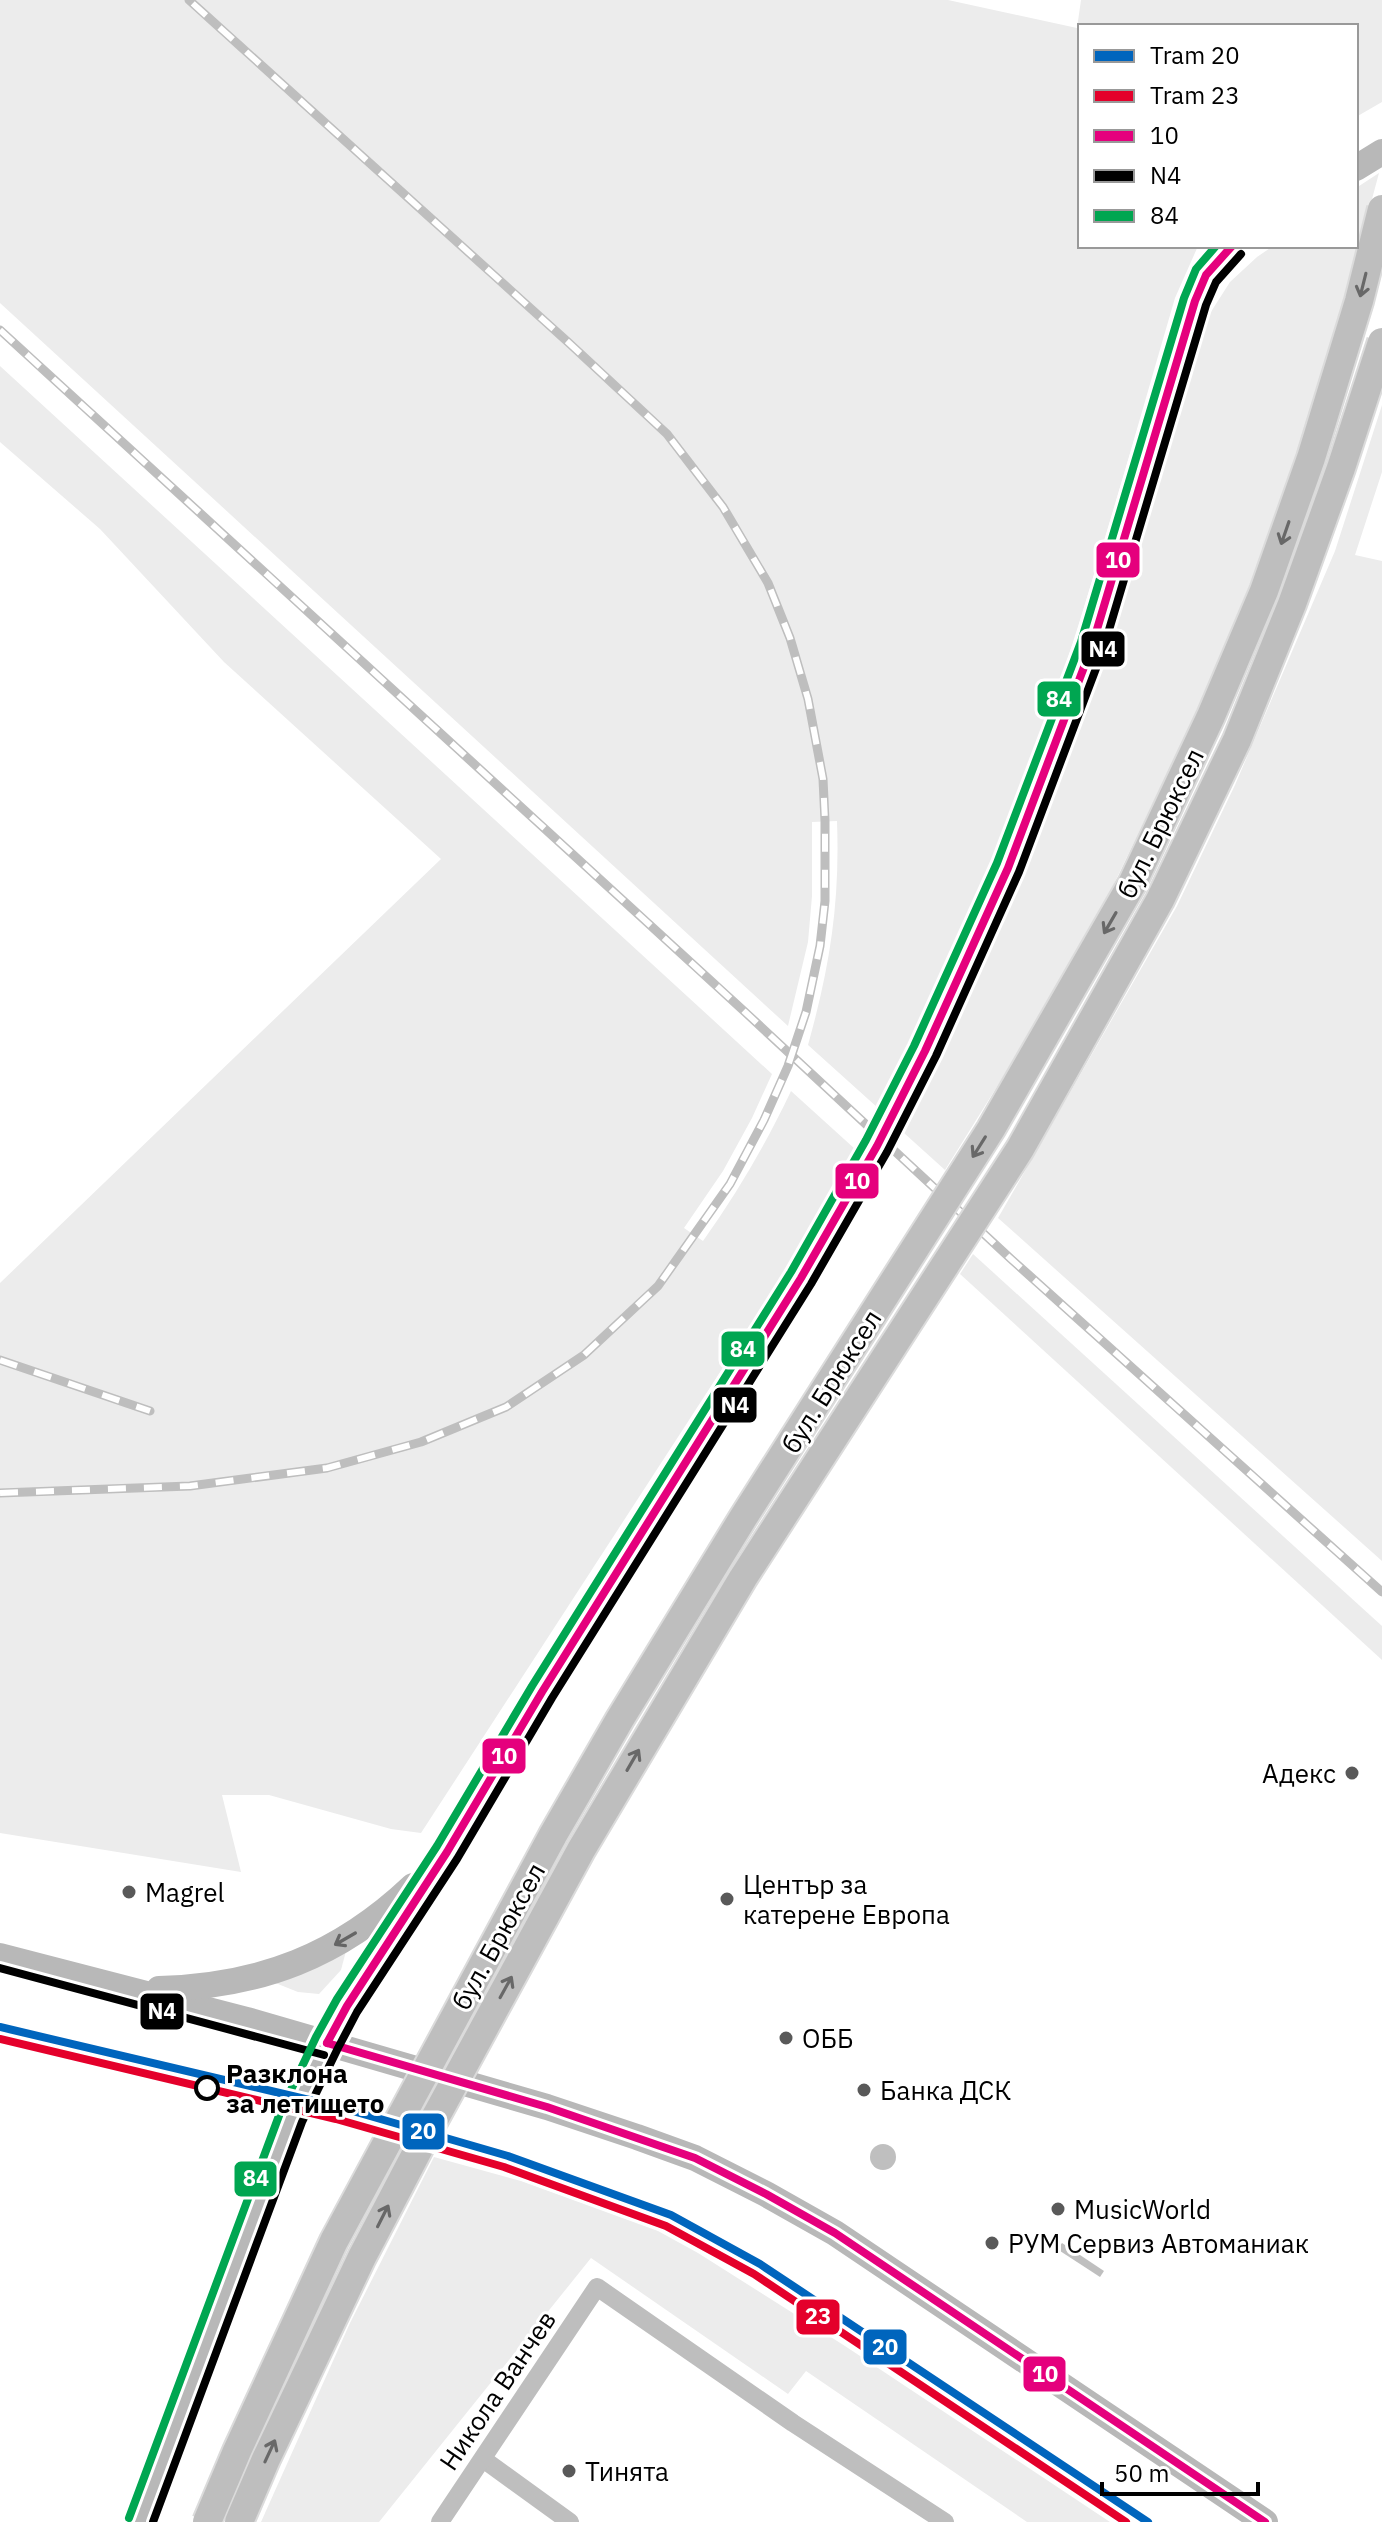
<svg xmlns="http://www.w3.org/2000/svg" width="1382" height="2522" font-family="'IBM Plex Sans',sans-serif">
	<rect width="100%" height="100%" fill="#fff"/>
	<g fill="#ececec">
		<path d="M0,0H948L1077,28L1081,0H1382V102L1356,117V26H1080V246H1198L1175,298C1131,448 1090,599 1038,747C995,871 935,990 878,1108L808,1045C830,966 840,903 837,821L812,822V896L808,942L788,1026L0,303Z"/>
		<path d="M1379,173L1335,337L1281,507L1205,695L1110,892L1003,1077L945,1170L904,1133L975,984L1024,872L1106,647L1207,318L1230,282L1257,257L1273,246H1356V188Z"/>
		<path d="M0,366L772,1074L752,1118L723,1171L684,1228L703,1241C737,1193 766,1144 791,1091L855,1149L787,1269L421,1833L391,1829L269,1795H222L241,1872L0,1833V1283L441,859L224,662L100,529L0,442Z"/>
		<path d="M1382,405V472L1355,555L1382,561V1561L998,1218L1177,906L1235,785L1335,551Z"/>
		<path d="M973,1254L1382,1626V1660L960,1274Z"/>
		<path d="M346,1951L341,1970L319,1994L298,1992L273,1982Z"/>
		<path d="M434,2157L521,2181L658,2231L698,2253L845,2346L1110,2522H1027L806,2371L788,2394L591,2258L379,2522H261L350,2323Z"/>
	</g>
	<g fill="#bfbfbf">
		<circle cx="883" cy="2157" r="13"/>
		<path d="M1062,2243L1104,2271L1100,2277L1057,2249Z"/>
	</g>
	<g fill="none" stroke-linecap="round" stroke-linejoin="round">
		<g stroke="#bebebe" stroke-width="18">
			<path d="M483,2459L570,2522"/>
			<path d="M440,2522L597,2287L793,2423L945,2522"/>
		</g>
		<g stroke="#b8b8b8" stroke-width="26">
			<path d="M1356,168L1382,152"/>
			<path d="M960,977L1008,868L1092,646L1195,301L1206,275L1232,246"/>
			<path d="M0,1956L247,2020L547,2107L637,2137L695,2158L766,2194L835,2233L1265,2522"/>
			<path d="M159,1989C261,1986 339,1956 413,1886"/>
			<path d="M140,2522L291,2117L327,2043L347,2006L447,1852L542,1692L801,1278"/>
		</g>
		<g stroke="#bebebe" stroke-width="9">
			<g id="rail">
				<path d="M0,330L745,1012L1011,1259L1382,1592"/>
				<path d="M0,1360L150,1411"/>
				<path d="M0,1493L190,1486L327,1468L421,1442L506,1407L584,1355L658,1286L730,1184L764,1120L788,1066L806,1012L820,946L825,901V821L823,779L808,699L790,638L768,583L723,507L667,434L569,343L189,0"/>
			</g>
		</g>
		<use href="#rail" stroke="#fff" stroke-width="6" stroke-dasharray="18" stroke-linecap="butt"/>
		<g stroke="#dbdbdb" stroke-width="32" stroke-linecap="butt">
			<g id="primary-bridge">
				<path d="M207,2522L237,2451L334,2241L553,1835L620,1719L743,1518L991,1129L1132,884L1211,716L1264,591L1311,458L1359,301L1382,209"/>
				<path d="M239,2522L266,2459L362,2257L429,2129L581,1850L743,1578L1020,1149L1160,900L1237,740L1292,604L1341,468L1382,342"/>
			</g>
		</g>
		<path stroke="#b8b8b8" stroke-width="26" d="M801,1278L877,1146L960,977"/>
		<use href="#primary-bridge" stroke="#bebebe" stroke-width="28"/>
		<g stroke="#fff" stroke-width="14">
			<g id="bus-1">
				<path d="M327,2043L347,2006L447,1852L542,1692L801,1278L877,1146L925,1051L1008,868L1092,646L1195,301L1206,275L1232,246"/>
				<path d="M327,2043L547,2107L695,2158L766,2194L835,2233L1265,2522"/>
			</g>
		</g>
		<g stroke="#fff" stroke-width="14">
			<g id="bus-2">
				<path d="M0,1968L324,2055"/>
				<path d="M153,2522L302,2122L338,2048L357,2012L457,1859L552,1698L811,1284L887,1152L936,1056L1019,872L1103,650L1206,305L1216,282L1241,254"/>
			</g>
		</g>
		<g stroke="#fff" stroke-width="14">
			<path id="bus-3" d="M129,2518L280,2113L316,2037L337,1999L437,1846L532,1686L791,1272L866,1140L914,1046L997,863L1081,642L1184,298L1196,269L1216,246"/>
		</g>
		<use href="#bus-1" stroke="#e5007d" stroke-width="8"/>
		<use href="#bus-2" stroke="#000" stroke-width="8"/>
		<use href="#bus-3" stroke="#00a651" stroke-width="8"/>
		<g stroke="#fff" stroke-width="14">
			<path id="tram-1" d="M0,2027L339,2107L508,2156L671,2215L760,2264L1148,2522"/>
		</g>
		<g stroke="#fff" stroke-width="14">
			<path id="tram-2" d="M0,2039L336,2119L504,2167L666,2226L754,2274L1126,2522"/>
		</g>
		<use href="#tram-1" stroke="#0065bd" stroke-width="8"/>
		<use href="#tram-2" stroke="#e4002b" stroke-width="8"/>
	</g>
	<defs><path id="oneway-shaft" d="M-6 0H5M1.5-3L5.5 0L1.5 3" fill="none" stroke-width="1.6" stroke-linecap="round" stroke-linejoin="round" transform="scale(2)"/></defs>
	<g stroke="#686868">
		<use href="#oneway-shaft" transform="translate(1363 285) rotate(104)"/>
		<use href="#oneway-shaft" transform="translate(1285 533) rotate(109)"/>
		<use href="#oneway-shaft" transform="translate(1110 923) rotate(120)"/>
		<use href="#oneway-shaft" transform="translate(979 1147) rotate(122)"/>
		<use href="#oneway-shaft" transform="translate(633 1760) rotate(-60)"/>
		<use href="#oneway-shaft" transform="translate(506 1987) rotate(-61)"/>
		<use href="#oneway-shaft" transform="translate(383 2216) rotate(-63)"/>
		<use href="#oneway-shaft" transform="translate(270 2451) rotate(-65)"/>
	</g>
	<use stroke="#656565" href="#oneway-shaft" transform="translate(345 1939) rotate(150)"/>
	<g fill="#595959" stroke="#fff" stroke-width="3">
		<circle cx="1352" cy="1773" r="8"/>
		<circle cx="129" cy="1892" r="8"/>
		<circle cx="727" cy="1899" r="8"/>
		<circle cx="786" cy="2038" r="8"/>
		<circle cx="864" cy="2090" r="8"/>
		<circle cx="1058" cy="2209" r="8"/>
		<circle cx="992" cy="2243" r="8"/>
		<circle cx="569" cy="2471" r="8"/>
	</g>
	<circle fill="#fff" stroke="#000" stroke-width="4" cx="207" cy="2088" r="11"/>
	<g text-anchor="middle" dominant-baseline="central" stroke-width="6" stroke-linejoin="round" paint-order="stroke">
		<g font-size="26" fill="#000" stroke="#fff">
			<text transform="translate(1160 823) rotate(-64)">бул. Брюксел</text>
			<text transform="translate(831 1381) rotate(-58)">бул. Брюксел</text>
			<text transform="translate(498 1936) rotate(-61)">бул. Брюксел</text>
			<text transform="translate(497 2390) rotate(-56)">Никола Ванчев</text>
		</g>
		<g font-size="26" fill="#000" stroke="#fff" text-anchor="start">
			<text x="1336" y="1773" text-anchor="end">Адекс</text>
			<text x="743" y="1884">Център за<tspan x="743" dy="30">катерене Европа</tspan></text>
			<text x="145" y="1892">Magrel</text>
			<text x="802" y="2038">ОББ</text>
			<text x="880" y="2090">Банка ДСК</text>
			<text x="1074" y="2209">MusicWorld</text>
			<text x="1008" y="2243">РУМ Сервиз Автоманиак</text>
			<text x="585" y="2471">Тинята</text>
		</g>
		<g font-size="26" font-weight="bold" fill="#000" stroke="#fff" text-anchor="start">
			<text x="226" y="2073">Разклона<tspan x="226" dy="30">за летището</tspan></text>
		</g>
	</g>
	<g stroke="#fff" stroke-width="3">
		<rect x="1095" y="541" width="46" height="38" rx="8" fill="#e5007d"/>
		<rect x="1080" y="630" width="46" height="38" rx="8" fill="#000"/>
		<rect x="1036" y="680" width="46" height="38" rx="8" fill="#00a651"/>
		<rect x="834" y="1162" width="46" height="38" rx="8" fill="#e5007d"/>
		<rect x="720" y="1330" width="46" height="38" rx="8" fill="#00a651"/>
		<rect x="712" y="1386" width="46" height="38" rx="8" fill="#000"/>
		<rect x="481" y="1737" width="46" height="38" rx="8" fill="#e5007d"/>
		<rect x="139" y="1992" width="46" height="39" rx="8" fill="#000"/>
		<rect x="401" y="2112" width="45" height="39" rx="8" fill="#0065bd"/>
		<rect x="233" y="2160" width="45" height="38" rx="8" fill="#00a651"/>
		<rect x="795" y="2298" width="46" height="38" rx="8" fill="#e4002b"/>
		<rect x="862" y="2328" width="46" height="38" rx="8" fill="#0065bd"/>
		<rect x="1022" y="2355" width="45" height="38" rx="8" fill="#e5007d"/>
	</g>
	<g font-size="22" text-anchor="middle" font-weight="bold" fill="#fff">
		<text x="1118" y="568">10</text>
		<text x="1103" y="657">N4</text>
		<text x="1059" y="707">84</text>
		<text x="857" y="1189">10</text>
		<text x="743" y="1357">84</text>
		<text x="735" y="1413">N4</text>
		<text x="504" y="1764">10</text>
		<text x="162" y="2019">N4</text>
		<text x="423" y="2139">20</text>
		<text x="256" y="2186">84</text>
		<text x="818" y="2324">23</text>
		<text x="885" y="2355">20</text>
		<text x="1045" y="2382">10</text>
	</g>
	<rect x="1078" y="24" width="280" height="224" fill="#ffffff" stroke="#999999" stroke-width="2"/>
	<rect x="1094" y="50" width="40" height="12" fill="#0065bd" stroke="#999999" stroke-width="2"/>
	<text x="1150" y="64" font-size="24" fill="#000000">Tram 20</text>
	<rect x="1094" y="90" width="40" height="12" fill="#e4002b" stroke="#999999" stroke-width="2"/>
	<text x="1150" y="104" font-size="24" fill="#000000">Tram 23</text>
	<rect x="1094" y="130" width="40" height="12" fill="#e5007d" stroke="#999999" stroke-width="2"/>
	<text x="1150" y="144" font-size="24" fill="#000000">10</text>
	<rect x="1094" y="170" width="40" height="12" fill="#000000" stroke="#999999" stroke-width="2"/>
	<text x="1150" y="184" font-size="24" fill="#000000">N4</text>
	<rect x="1094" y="210" width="40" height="12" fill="#00a651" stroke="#999999" stroke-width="2"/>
	<text x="1150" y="224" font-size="24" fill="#000000">84</text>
	<path d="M1102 2482v12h156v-12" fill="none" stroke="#000000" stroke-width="4"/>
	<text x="1114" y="2482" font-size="24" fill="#000000" stroke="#ffffff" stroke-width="6" paint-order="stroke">50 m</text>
</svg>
